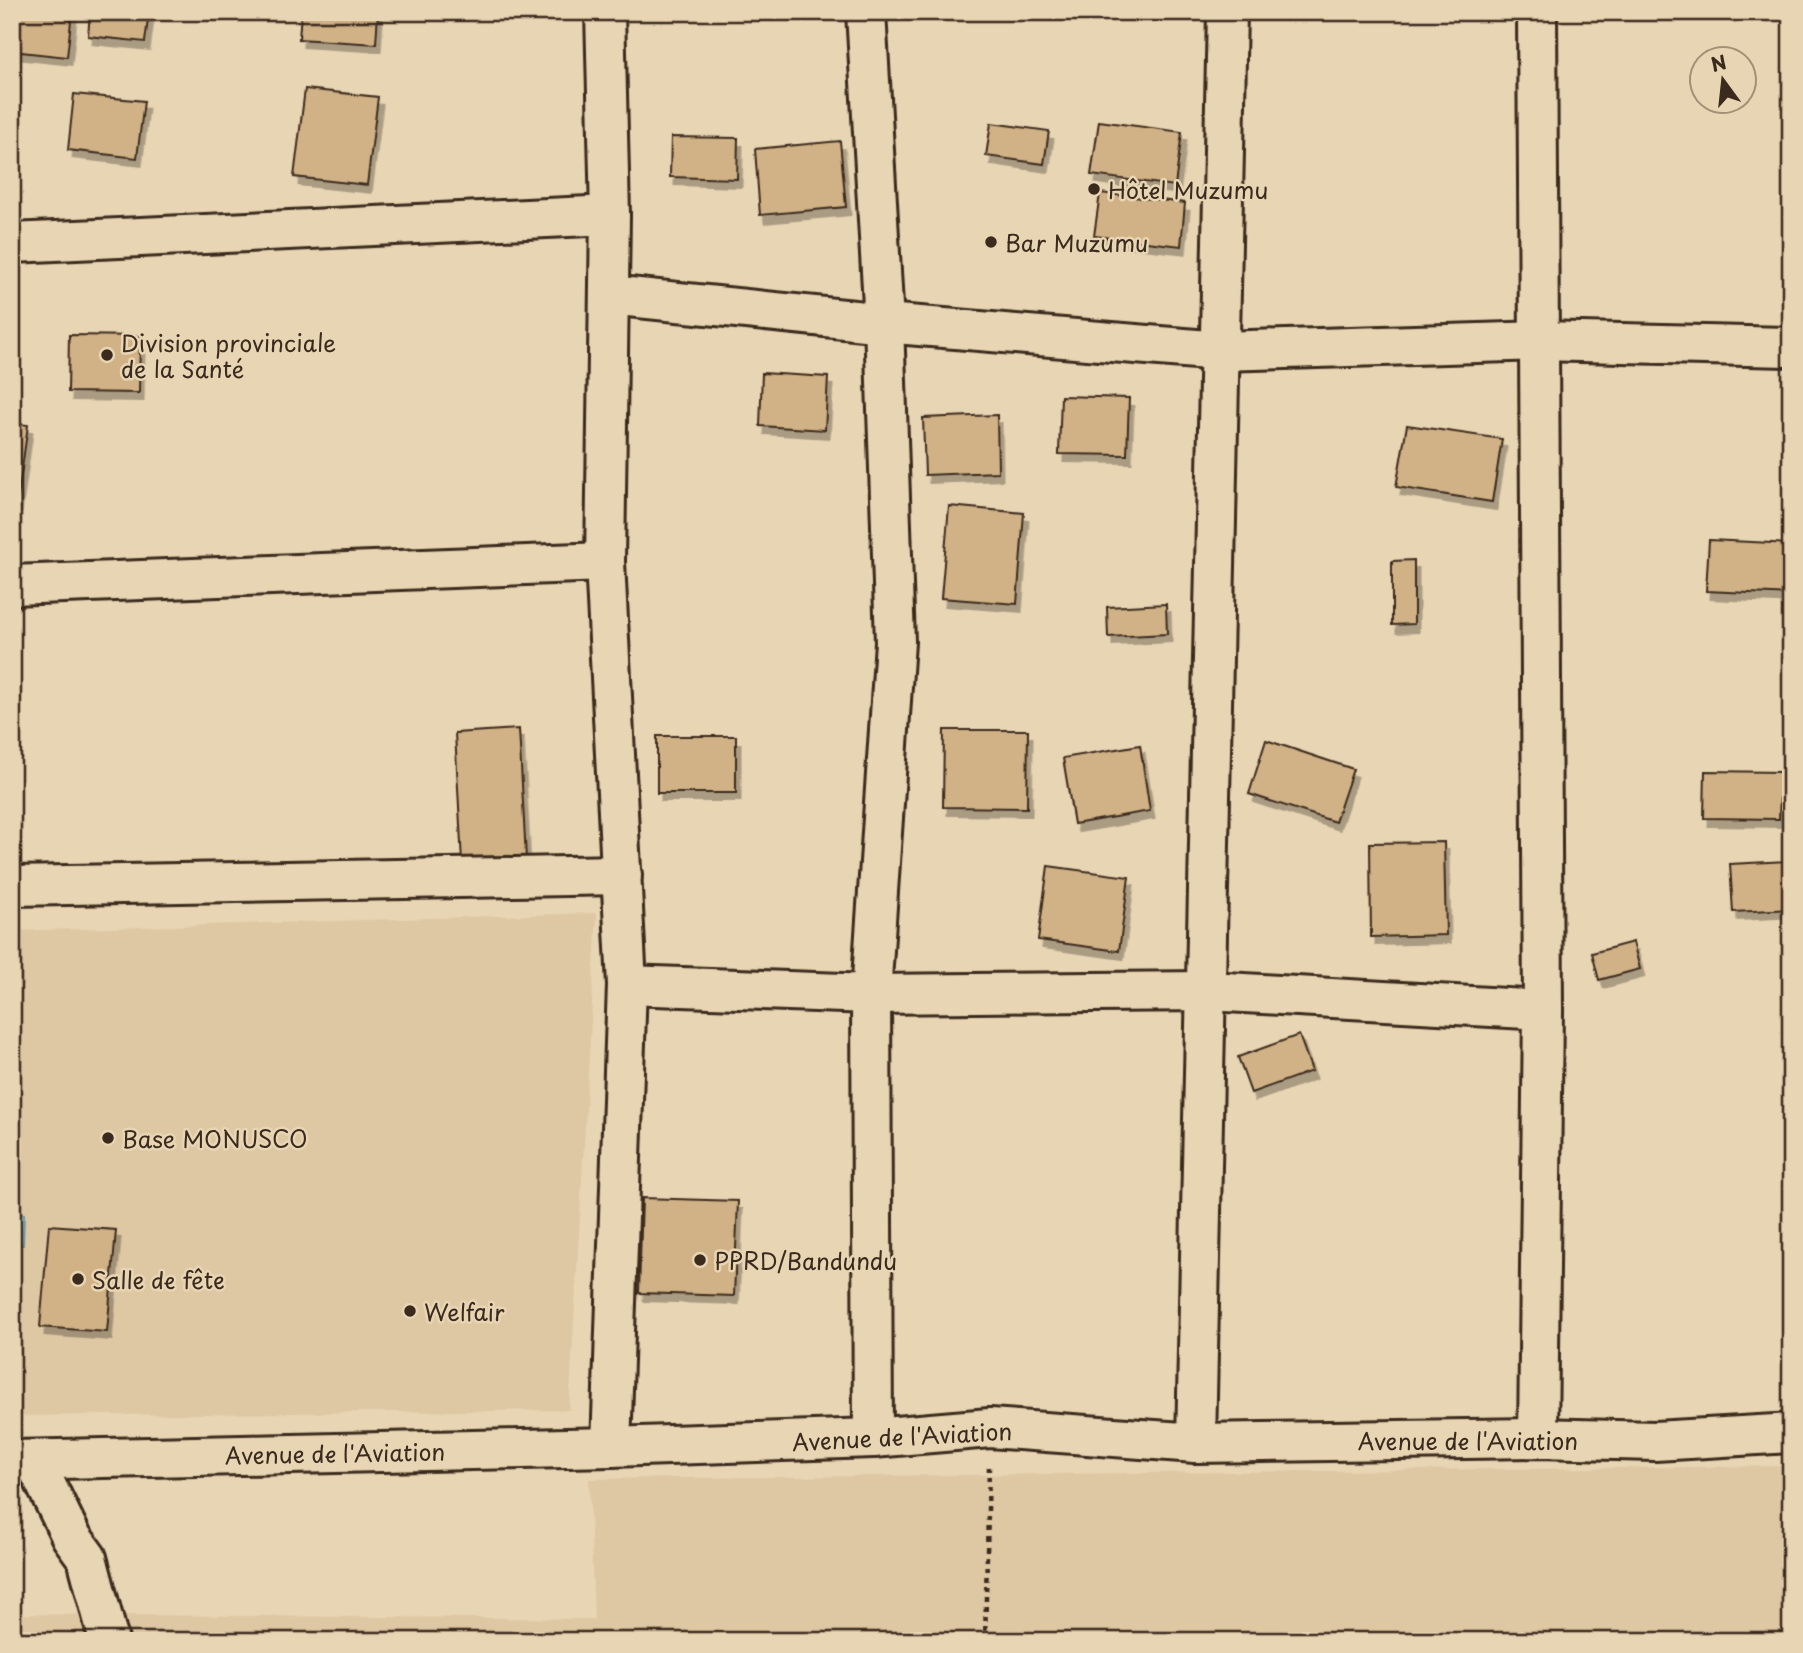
<svg xmlns="http://www.w3.org/2000/svg" width="1803" height="1653" font-family="'Playpen Sans',sans-serif">
	<defs>
		<filter id="shadow"><feDropShadow dx="4.5" dy="8" stdDeviation="0" flood-color="#0004"/></filter>
	</defs>
	<rect width="100%" height="100%" fill="#e8d5b3"/>
	<filter id="ink" filterUnits="userSpaceOnUse"><feTurbulence type="fractalNoise" baseFrequency=".0143" numOctaves="2"/><feDisplacementMap in="SourceGraphic" scale="14" xChannelSelector="R" yChannelSelector="G"/><feConvolveMatrix kernelMatrix="1 2 1 2 8 2 1 2 1" color-interpolation-filters="sRGB"/></filter>
	<g filter="url(#ink)">
		<g fill="#dec7a3">
			<path d="M597,913L569,1410L12,1416V931Z"/>
			<path d="M1791,1466V1641H12V1614L594,1619L589,1479Z"/>
		</g>
		<path fill="#90dfef" stroke="#6e979b" stroke-width="2" d="M12,1214H24L23,1245L12,1244Z"/>
		<g fill="#d0b286" stroke="#3b2a1e" stroke-width="2" filter="url(#shadow)">
			<path d="M12,12H72L67,57L12,51Z"/>
			<path d="M90,12H149L145,42L88,36Z"/>
			<path d="M301,12H378L376,44L299,39Z"/>
			<path d="M305,89L378,97L367,185L294,177Z"/>
			<path d="M74,94L144,101L137,158L68,150Z"/>
			<path d="M1099,121L1182,132L1175,186L1091,175Z"/>
			<path d="M991,123L1049,131L1044,164L986,156Z"/>
			<path d="M671,137L738,138L737,179L670,177Z"/>
			<path d="M840,141L846,207L760,215L755,149Z"/>
			<path d="M1100,193L1185,203L1181,246L1094,236Z"/>
			<path d="M69,335L140,336L139,393L68,392Z"/>
			<path d="M762,373L828,377L825,430L760,426Z"/>
			<path d="M1061,396L1129,398L1127,455L1059,454Z"/>
			<path d="M997,415L998,472L925,475L923,418Z"/>
			<path d="M12,423L28,425L17,504L12,503Z"/>
			<path d="M1407,425L1502,439L1492,502L1396,487Z"/>
			<path d="M949,506L1024,513L1017,604L941,598Z"/>
			<path d="M1709,540L1791,544V595L1706,591Z"/>
			<path d="M1414,560V624L1392,625V561Z"/>
			<path d="M1166,604L1167,634L1108,637L1107,607Z"/>
			<path d="M519,729L526,858L462,862L455,733Z"/>
			<path d="M944,730H1028L1027,808L943,807Z"/>
			<rect x="657" y="736" width="79" height="57"/>
			<path d="M1266,740L1353,769L1335,822L1249,794Z"/>
			<path d="M1140,745L1150,811L1074,824L1063,758Z"/>
			<path d="M1705,771L1781,772L1779,819L1704,818Z"/>
			<path d="M1444,842L1446,935L1371,937L1370,843Z"/>
			<path d="M1789,861L1791,909L1733,912L1730,864Z"/>
			<path d="M1048,866L1129,877L1119,951L1038,940Z"/>
			<path d="M1633,942L1640,969L1599,980L1592,953Z"/>
			<path d="M1299,1035L1312,1071L1251,1093L1238,1057Z"/>
			<path d="M642,1198L738,1201L734,1296L639,1293Z"/>
			<path d="M49,1225L116,1230L107,1332L40,1327Z"/>
		</g>
		<g fill="none" stroke-linecap="round" stroke-linejoin="round">
			<g stroke="#3b2a1e" stroke-width="44">
				<g id="minor">
					<path d="M605,12L610,215L605,562L627,985L611,1447"/>
					<path d="M866,12L884,323L895,642L871,994L873,1438"/>
					<path d="M1537,12L1543,1010L1538,1438"/>
					<path d="M12,243L610,215"/>
					<path d="M609,295L884,323L1220,351L1539,341L1791,347"/>
					<path d="M12,585L605,562"/>
					<path d="M12,886L622,875"/>
					<path d="M627,985L871,994L1208,991L1543,1010"/>
					<path d="M1196,1443L1227,12"/>
					<path d="M12,1460L611,1447L873,1438L990,1428L1196,1443L1538,1438L1655,1441L1791,1433"/>
					<path d="M34,1460L71,1536L87,1558L109,1641"/>
				</g>
			</g>
			<path stroke="#3b2a1e" stroke-width="4.5" stroke-dasharray="5 5" stroke-linecap="butt" d="M985,1641L989,1467"/>
			<use href="#minor" stroke="#e8d5b3" stroke-width="38"/>
		</g>
	</g>
	<g fill="#3b2a1e" stroke="#e8d5b3" stroke-width="2.5">
		<circle cx="1094" cy="189" r="7"/>
		<circle cx="991" cy="242" r="7"/>
		<circle cx="107" cy="355" r="7"/>
		<circle cx="108" cy="1138" r="7"/>
		<circle cx="700" cy="1260" r="7"/>
		<circle cx="78" cy="1279" r="7"/>
		<circle cx="410" cy="1311" r="7"/>
	</g>
	<g text-anchor="middle" dominant-baseline="central" stroke-width="5" stroke-linejoin="round" paint-order="stroke">
		<g font-size="23" fill="#3b2a1e" stroke="#e8d5b3" text-anchor="start">
			<text x="1108" y="189">Hôtel Muzumu</text>
			<text x="1005" y="242">Bar Muzumu</text>
			<text x="121" y="342">Division provinciale<tspan x="121" dy="26">de la Santé</tspan></text>
			<text x="122" y="1138">Base MONUSCO</text>
			<text x="714" y="1260">PPRD/Bandundu</text>
			<text x="92" y="1279">Salle de fête</text>
			<text x="424" y="1311">Welfair</text>
		</g>
		<g font-size="23" fill="#3b2a1e" stroke="#e8d5b3">
			<text transform="translate(902 1436) rotate(-3)">Avenue de l'Aviation</text>
			<text x="1468" y="1440">Avenue de l'Aviation</text>
			<text transform="translate(335 1453) rotate(-1)">Avenue de l'Aviation</text>
		</g>
	</g>
	<rect width="1803" height="1653" fill="none" stroke="#e8d5b3" stroke-width="42"/>
	<rect x="21" y="21" width="1761" height="1611" fill="none" stroke="#3b2a1e" stroke-width="2.5" filter="url(#ink)"/>
	<g transform="translate(1723 80) rotate(345)"><circle r="33" fill="#e8d5b3" stroke="#a39177" stroke-width="2"/>
	<path d="M0-5L12 26L0 18L-12 26Z" fill="#3b2a1e"/>
	<text y="-10" font-size="19" font-weight="bold" text-anchor="middle" fill="#3b2a1e">N</text>
	</g>
</svg>
